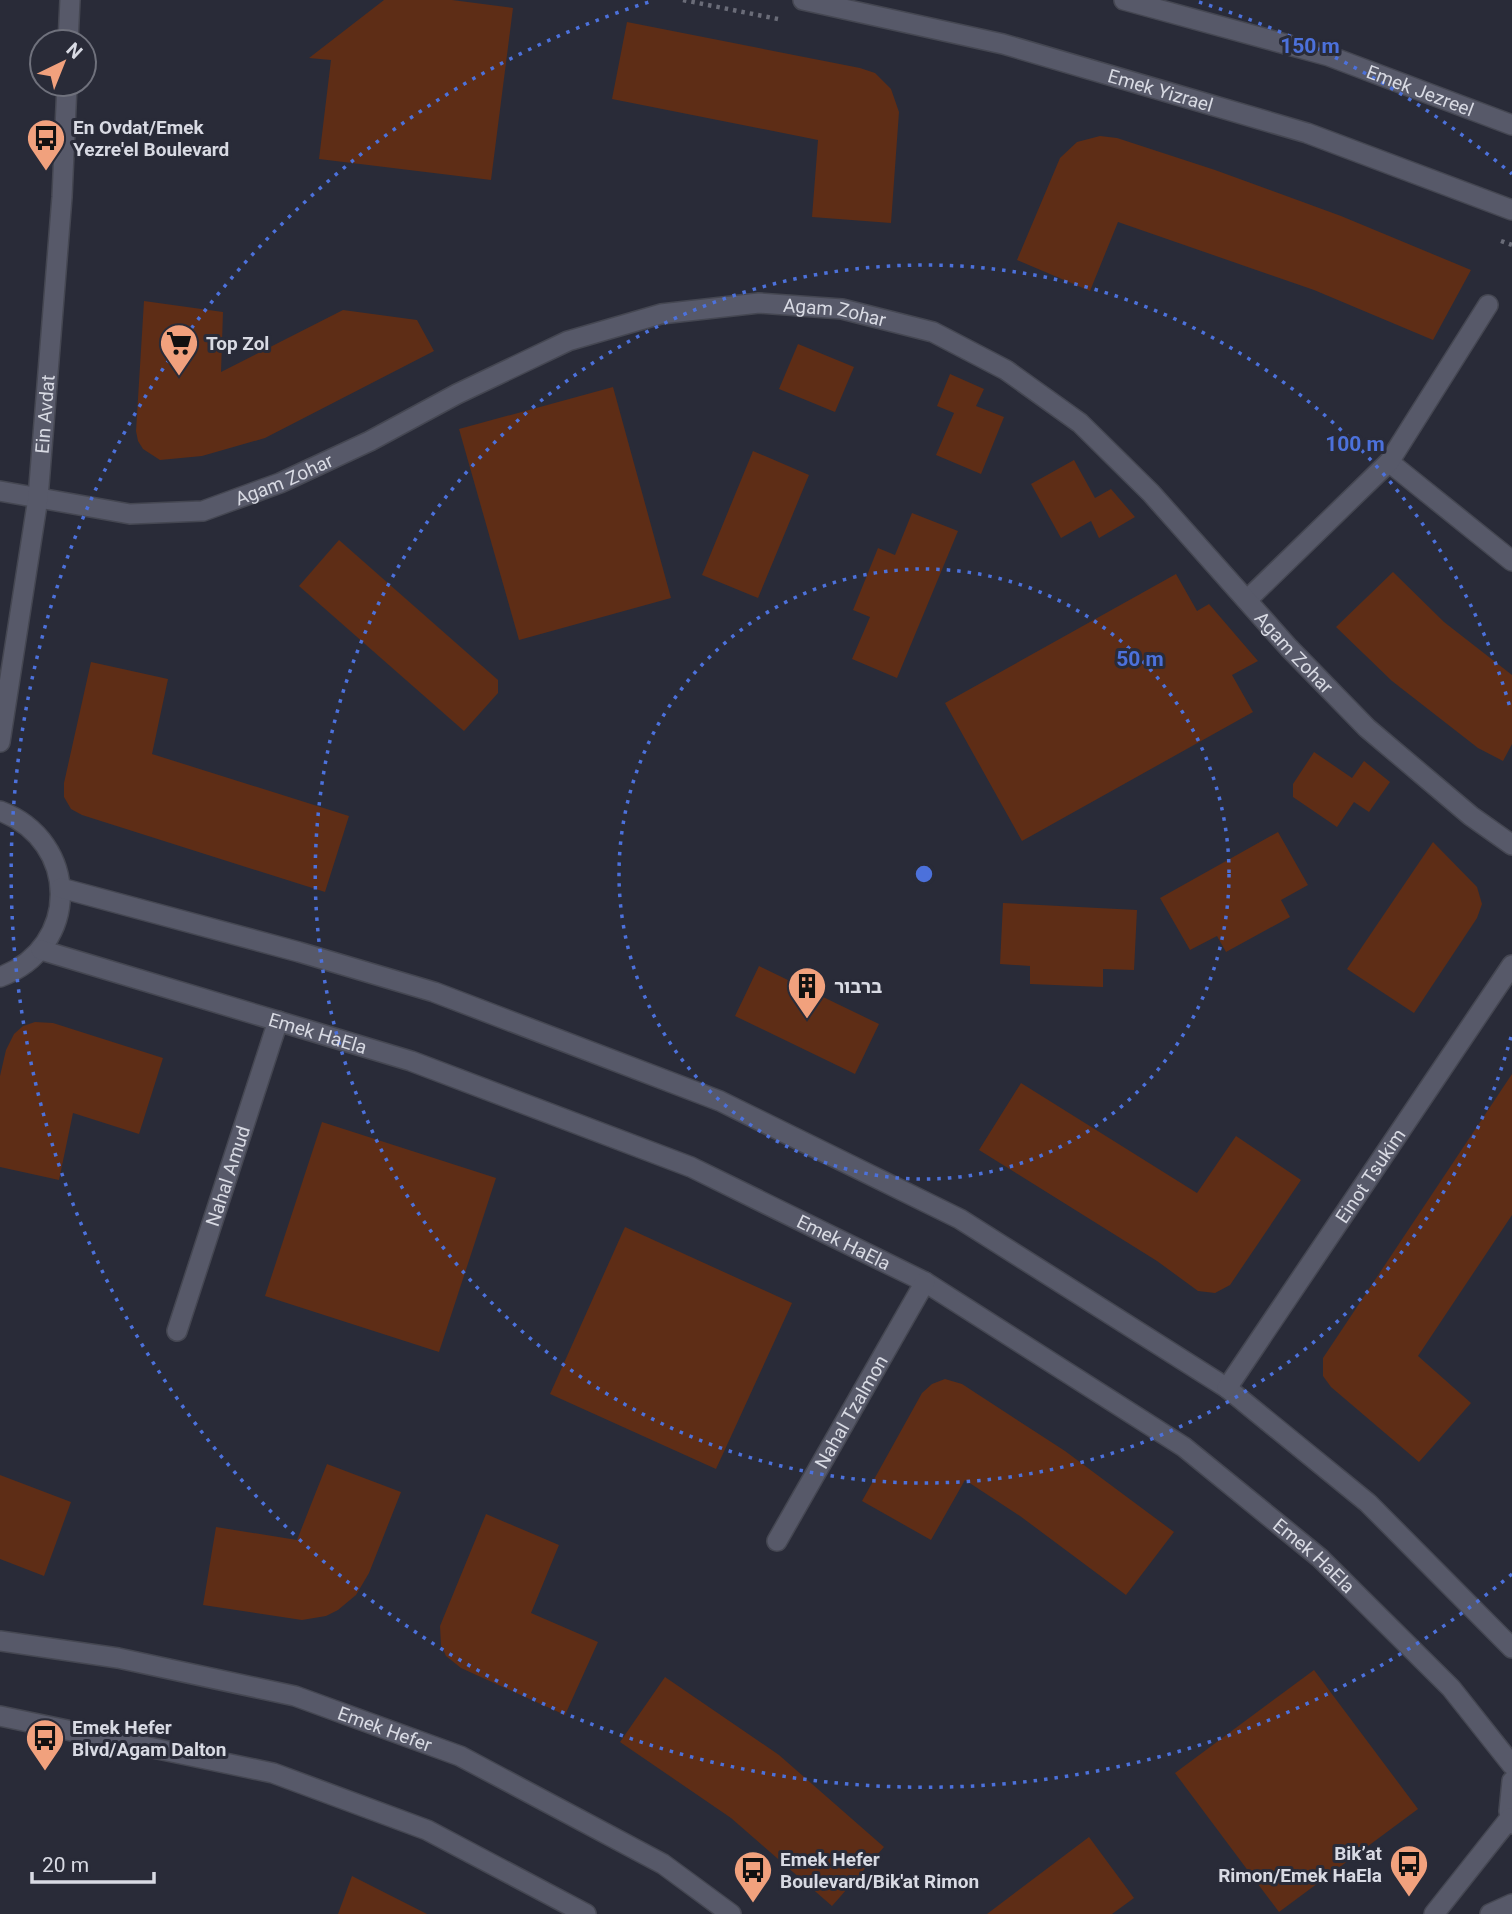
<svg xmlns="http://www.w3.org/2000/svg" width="1512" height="1914" font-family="Roboto,'Noto Sans Hebrew',sans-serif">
	<rect width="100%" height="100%" fill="#292b38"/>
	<g fill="#5e2d16">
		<path d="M384,0H452L513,8L491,180L319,159L331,60L309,58Z"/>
		<path d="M627,22L860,68L875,73L891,89L899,112L891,223L812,217L818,140L612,99Z"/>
		<path d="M1100,136L1117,138L1215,170L1341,216L1471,270L1433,340L1314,290L1118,222L1090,291L1017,260L1060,158L1077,142Z"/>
		<path d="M144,301L223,312L221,372L343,310L417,320L434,351L265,438L202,456L160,460L143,449L138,441L136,431Z"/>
		<path d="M798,344L854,367L835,412L779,389Z"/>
		<path d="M950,374L984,389L976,406L1004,417L981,474L936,455L954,413L937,406Z"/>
		<path d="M613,387L671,598L519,640L459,429Z"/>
		<path d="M753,451L809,475L758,598L702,575Z"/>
		<path d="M1074,460L1095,498L1111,489L1135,517L1099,538L1091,521L1061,538L1031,484Z"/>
		<path d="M912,513L958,531L897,678L852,659L870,617L853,610L878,548L895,555Z"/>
		<path d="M339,540L498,680V693L464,731L299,586Z"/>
		<path d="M1393,572L1444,622L1512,675V744L1503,761L1478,748L1392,681L1336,627Z"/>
		<path d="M1176,574L1197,611L1209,604L1258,661L1232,675L1253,712L1022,841L945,703Z"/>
		<path d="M91,662L168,679L152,754L349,816L325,892L82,815L71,809L64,797V783Z"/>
		<path d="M1314,752L1352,778L1364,761L1390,782L1369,812L1354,802L1337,827L1293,797V784Z"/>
		<path d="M1278,832L1308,885L1281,900L1290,917L1226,952L1217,936L1190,950L1160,898Z"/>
		<path d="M1433,842L1477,887L1482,904L1477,918L1414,1013L1347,969Z"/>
		<path d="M1003,903L1137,910L1134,970L1103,969V987L1030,984V966L1000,964Z"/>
		<path d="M759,966L879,1024L855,1074L735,1016Z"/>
		<path d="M35,1022L53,1023L163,1058L139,1134L73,1113L59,1180L0,1167V1076L6,1050L14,1034L23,1026Z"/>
		<path d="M1512,1074V1215L1418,1356L1471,1403L1419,1462L1331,1387L1323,1376V1358Z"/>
		<path d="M1021,1083L1197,1193L1236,1136L1301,1180L1230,1285L1215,1293L1198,1291L1157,1261L979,1150Z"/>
		<path d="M322,1122L496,1178L439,1352L265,1296Z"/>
		<path d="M625,1227L792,1303L716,1469L550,1394Z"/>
		<path d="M945,1379L962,1384L1065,1451L1174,1532L1126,1595L1020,1516L965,1480L931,1540L862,1501L922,1393L932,1384Z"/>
		<path d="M327,1464L401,1492L369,1573L356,1595L338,1610L326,1616L302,1620L203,1605L216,1527L297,1540Z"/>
		<path d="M0,1475L71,1502L44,1576L0,1559Z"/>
		<path d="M486,1514L559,1545L531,1613L598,1642L565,1715L461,1668L446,1656L441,1645L440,1626Z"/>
		<path d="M1314,1670L1418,1809L1279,1912L1175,1773Z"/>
		<path d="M665,1677L779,1755L884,1847L832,1906L731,1818L620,1742Z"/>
		<path d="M1089,1837L1134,1898L1112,1914H987Z"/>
		<path d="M352,1876L427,1914H338Z"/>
	</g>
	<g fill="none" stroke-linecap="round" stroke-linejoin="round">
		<g stroke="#454752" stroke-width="22">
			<g id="service">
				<path d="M1389,462L1512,561"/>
				<path d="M1247,600L1389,462L1488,305"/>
			</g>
		</g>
		<g stroke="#454752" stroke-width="22">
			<g id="minor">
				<path d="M68,42L70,0"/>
				<path id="s1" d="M0,491L130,514L203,511L280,483L370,441L457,394L568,341L661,314L759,303L842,309L933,332L1006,370L1080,423L1151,493L1289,648L1367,728L1471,816L1512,845"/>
				<path id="s2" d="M0,742L38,498L62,197L67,84"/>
				<path d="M0,811C80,841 81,947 0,977"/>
				<path d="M61,888L299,952L434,992L720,1101L960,1219L1227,1388L1368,1503L1512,1648"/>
				<path id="s3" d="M41,950L411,1061L691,1167L925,1282L1184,1447L1320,1558L1451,1688L1512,1765"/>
				<path id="s4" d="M177,1331L278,1021"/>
				<path id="s5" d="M1227,1388L1512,965"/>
				<path id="s6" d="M777,1541L925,1282"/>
				<path d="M1512,1781L1509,1811L1512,1824"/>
				<path d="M1434,1914L1510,1818"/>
				<path d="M1490,1914L1512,1904"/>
			</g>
		</g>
		<g stroke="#454752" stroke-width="22">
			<g id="tertiary">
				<path id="s7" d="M0,1641L118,1658L295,1696L460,1756L663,1864L731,1914"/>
				<path d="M0,1716L273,1773L427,1830L586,1914"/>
			</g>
		</g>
		<g stroke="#454752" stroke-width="22">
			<g id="secondary">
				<path id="s8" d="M803,0L1003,44L1307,133L1512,210"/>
				<path id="s9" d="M1124,0L1329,56L1512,125"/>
			</g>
		</g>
		<g stroke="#6a6c78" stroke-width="4.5" stroke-dasharray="3.5 5" stroke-linecap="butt">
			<path d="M683,0L778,19"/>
			<path d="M1501,241L1512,245"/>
		</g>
		<use href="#service" stroke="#575969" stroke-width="19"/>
		<use href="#minor" stroke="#575969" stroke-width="19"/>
		<use href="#tertiary" stroke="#575969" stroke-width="19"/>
		<use href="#secondary" stroke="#575969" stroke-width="19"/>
	</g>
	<g fill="none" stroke="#4c71db" stroke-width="3.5" stroke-dasharray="3.5 7">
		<circle cx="924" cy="874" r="305"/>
		<path d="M1511 1037A609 609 0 1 1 1511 711"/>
		<path d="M1512 1574A914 914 0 1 1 649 2M1199 2A914 914 0 0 1 1512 174"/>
	</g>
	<defs>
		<g id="bus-pin" transform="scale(2.0125)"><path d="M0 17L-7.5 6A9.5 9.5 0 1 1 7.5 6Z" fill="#f1a17d" stroke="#292b38"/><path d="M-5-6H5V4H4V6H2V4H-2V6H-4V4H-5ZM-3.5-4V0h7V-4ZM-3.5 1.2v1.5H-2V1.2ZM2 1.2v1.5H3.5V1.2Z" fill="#111"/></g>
		<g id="supermarket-pin" transform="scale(2.0125)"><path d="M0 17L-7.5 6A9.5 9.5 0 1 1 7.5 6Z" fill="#f1a17d" stroke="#292b38"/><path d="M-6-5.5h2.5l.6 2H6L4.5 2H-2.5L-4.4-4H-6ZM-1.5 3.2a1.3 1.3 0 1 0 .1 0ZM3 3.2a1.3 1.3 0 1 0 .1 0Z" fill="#111"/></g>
		<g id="building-pin" transform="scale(2.0125)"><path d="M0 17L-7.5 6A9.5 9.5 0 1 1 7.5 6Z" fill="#f1a17d" stroke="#292b38"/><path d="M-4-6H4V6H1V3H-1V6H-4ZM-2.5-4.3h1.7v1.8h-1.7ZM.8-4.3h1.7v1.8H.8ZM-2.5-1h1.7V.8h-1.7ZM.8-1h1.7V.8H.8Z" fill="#111"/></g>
	</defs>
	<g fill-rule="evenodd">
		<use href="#bus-pin" x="46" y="138"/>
		<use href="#supermarket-pin" x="179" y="343"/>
		<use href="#building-pin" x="807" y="986"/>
		<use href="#bus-pin" x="45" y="1738"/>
		<use href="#bus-pin" x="1409" y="1864"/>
		<use href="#bus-pin" x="753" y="1870"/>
	</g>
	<g text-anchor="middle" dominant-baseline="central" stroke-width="6" stroke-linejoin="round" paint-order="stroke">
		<g font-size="19" fill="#d8dae3" stroke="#292b38">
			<text stroke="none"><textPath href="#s8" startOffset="369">Emek Yizrael</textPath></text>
			<text stroke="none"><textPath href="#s9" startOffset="310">Emek Jezreel</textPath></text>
			<text stroke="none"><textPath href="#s1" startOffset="880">Agam Zohar</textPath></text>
			<text stroke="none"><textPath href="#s2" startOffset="331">Ein Avdat</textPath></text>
			<text stroke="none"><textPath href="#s1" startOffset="292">Agam Zohar</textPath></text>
			<text stroke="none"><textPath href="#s1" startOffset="1468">Agam Zohar</textPath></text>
			<text stroke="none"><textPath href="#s3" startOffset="289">Emek HaEla</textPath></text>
			<text stroke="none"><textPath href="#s4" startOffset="163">Nahal Amud</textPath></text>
			<text stroke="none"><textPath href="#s5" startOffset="256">Einot Tsukim</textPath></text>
			<text stroke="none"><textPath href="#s3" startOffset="856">Emek HaEla</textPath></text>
			<text stroke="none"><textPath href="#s6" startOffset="149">Nahal Tzalmon</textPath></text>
			<text stroke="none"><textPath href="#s3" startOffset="1423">Emek HaEla</textPath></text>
			<text stroke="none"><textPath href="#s7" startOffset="396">Emek Hefer</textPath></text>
		</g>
		<g font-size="19" font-weight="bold" fill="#d8dae3" stroke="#292b38" text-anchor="start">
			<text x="73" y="127">En Ovdat/Emek<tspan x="73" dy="22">Yezre'el Boulevard</tspan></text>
			<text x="206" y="343">Top Zol</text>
			<text x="834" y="986">ברבור</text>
			<text x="72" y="1727">Emek Hefer<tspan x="72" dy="22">Blvd/Agam Dalton</tspan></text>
			<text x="1382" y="1853" text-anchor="end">Bik’at<tspan x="1382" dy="22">Rimon/Emek HaEla</tspan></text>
			<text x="780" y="1859">Emek Hefer<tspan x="780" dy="22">Boulevard/Bik'at Rimon</tspan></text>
		</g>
	</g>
	<circle cx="924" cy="874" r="10" fill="#4c71db" stroke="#292b38" stroke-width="3.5"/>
	<g font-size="21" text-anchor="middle" font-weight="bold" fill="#4c71db" stroke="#292b38" stroke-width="6" stroke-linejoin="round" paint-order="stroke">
		<text x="1310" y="53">150 m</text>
		<text x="1355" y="451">100 m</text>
		<text x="1140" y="666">50 m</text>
	</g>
	<g transform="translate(63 63) rotate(43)"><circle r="33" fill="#292b38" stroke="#6f717c" stroke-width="2"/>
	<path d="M0-5L12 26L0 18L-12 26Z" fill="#f1a17d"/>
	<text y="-10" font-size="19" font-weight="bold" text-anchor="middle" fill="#d8dae3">N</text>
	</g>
	<path d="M32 1872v10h122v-10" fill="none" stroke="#d8dae3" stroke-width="3.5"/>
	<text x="42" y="1872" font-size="21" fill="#d8dae3" stroke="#292b38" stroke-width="5" paint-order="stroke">20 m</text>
</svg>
